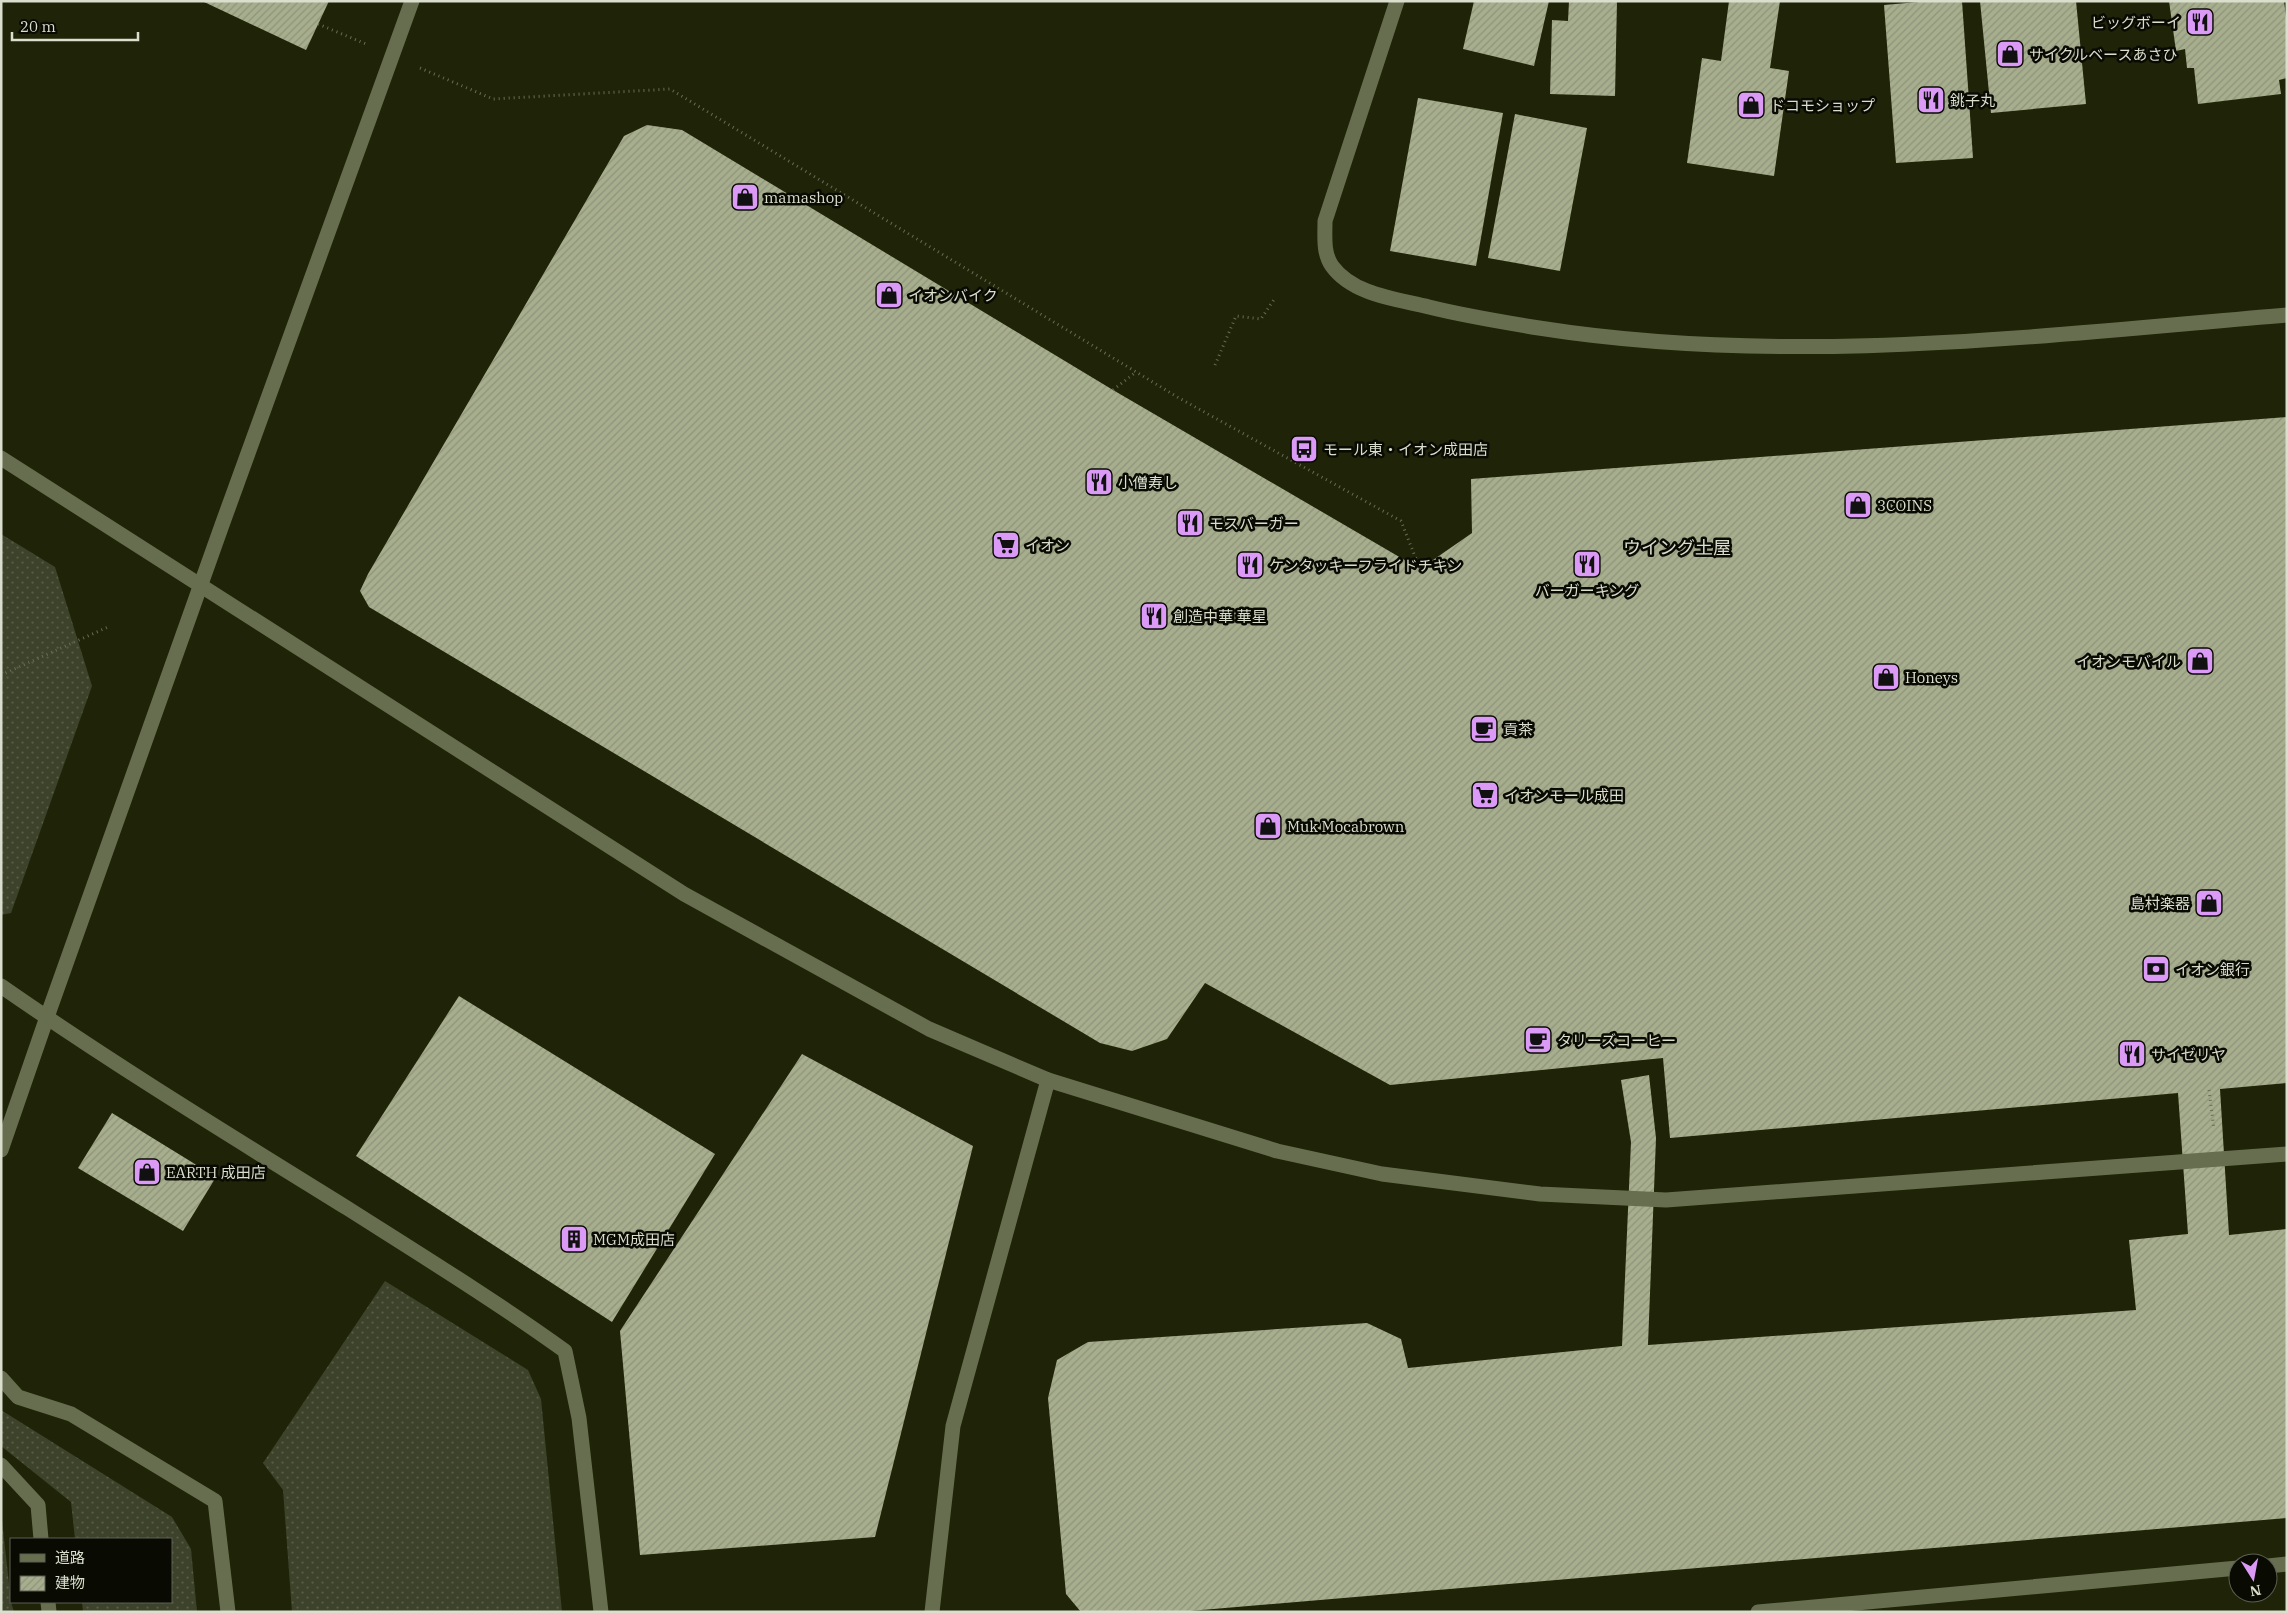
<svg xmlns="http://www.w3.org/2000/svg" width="2288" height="1613" font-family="'IBM Plex Serif','Noto Sans JP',serif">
	<defs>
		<pattern id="grass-dots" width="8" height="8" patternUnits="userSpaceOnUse" patternTransform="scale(1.25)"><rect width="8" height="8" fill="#3d422a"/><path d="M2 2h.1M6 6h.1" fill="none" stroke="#585d48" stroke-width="1.8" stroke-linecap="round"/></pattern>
		<pattern id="building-hatch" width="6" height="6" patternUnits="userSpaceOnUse" patternTransform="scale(1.25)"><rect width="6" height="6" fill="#a7ae8e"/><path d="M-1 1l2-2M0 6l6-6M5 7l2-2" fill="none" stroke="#8e937a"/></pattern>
	</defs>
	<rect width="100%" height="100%" fill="#1f2307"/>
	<g fill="url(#grass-dots)">
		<path d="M1,534L55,567L92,686L11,913L1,915Z"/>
		<path d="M385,1281L528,1370L541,1399L562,1612H292L283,1490L263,1463Z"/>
		<path d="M1,1410L172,1517L191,1549L197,1612H83L82,1602H171V1539H75L71,1502L1,1446Z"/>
		<path d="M1,1511L11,1602L14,1612H1Z"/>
	</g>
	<g fill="url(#building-hatch)">
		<path d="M202,1H329L306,50Z"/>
		<path d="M1474,1H1549L1534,66L1463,49Z"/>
		<path d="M1569,1H1617L1615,96L1550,94L1552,20L1568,21Z"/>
		<path d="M1729,1H1780L1770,68L1789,71L1774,176L1687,163L1702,58L1721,61Z"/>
		<path d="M1930,1H1962L1973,158L1896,163L1884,5Z"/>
		<path d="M1980,1H2076L2086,104L1991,113Z"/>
		<path d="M2169,1H2284L2287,25V78L2279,80L2281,94L2198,104L2194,68H2187L2185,49L2176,51Z"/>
		<path d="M1418,98L1503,113L1476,266L1390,251Z"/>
		<path d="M1515,114L1587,128L1560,271L1488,258Z"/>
		<path d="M647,125L682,130L1113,390L1420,569L1472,533L1471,479L2287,417V1083L2220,1089L2229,1235L2287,1229V1518L1178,1612H1081L1066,1594L1048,1398L1057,1360L1088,1342L1367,1323L1401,1339L1408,1368L1622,1346L1631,1142L1621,1080L1649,1075L1656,1138L1648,1345L2136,1310L2129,1240L2188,1234L2178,1093L1670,1138L1663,1058L1390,1085L1205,983L1167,1039L1132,1051L1100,1043L369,607L360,591L368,574L624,136Z"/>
		<path d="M459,996L715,1154L612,1322L356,1156Z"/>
		<path d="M802,1054L973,1146L875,1537L640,1555L620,1331Z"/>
		<path d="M112,1113L216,1177L183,1231L78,1168Z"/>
	</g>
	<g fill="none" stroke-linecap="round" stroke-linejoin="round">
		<g stroke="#686d55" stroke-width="3" stroke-dasharray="1 4" stroke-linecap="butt">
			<path d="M318,24L366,44"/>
			<path d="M420,68L493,99L670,89L1179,398L1401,521L1420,569"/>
			<path d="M1215,365L1236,316L1261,319L1275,298"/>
			<path d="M1113,390L1136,372"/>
			<path d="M1,675L108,627"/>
			<path d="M2209,1090L2214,1129"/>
		</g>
		<g stroke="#676e4f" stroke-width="15">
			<path d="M1,1465L38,1505L41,1539"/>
			<path d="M48,1602L49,1612"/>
		</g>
		<g stroke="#676e4f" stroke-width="15">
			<path d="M1,986C113,1064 231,1136 347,1208C421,1255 494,1300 565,1351L579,1418L601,1612"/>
			<path d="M1,1150L47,1017"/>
			<path d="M1,1378L18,1397L71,1414L215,1501L228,1612"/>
			<path d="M2268,1566L2287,1564"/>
			<path d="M1758,1612L2238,1568"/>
		</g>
		<g stroke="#676e4f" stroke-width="15">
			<path d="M1397,1L1325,221C1325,237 1323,253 1332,266C1353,295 1397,299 1429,307C1465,316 1502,322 1539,328C1787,367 2038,336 2287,315"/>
			<path d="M1,458L684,894L929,1029L1048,1080L1277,1151L1382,1174L1540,1194L1666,1200L2287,1154"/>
			<path d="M47,1017L222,525L412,1"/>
			<path d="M932,1612L953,1426L1048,1080"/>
		</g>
	</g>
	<defs>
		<g id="restaurant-square" transform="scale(1.4375)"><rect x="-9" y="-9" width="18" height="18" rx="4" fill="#da9af6" stroke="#090b03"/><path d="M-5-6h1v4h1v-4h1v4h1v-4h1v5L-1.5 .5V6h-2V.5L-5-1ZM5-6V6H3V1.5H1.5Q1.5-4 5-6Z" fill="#111"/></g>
		<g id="shop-square" transform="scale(1.4375)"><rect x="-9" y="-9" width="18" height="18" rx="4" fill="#da9af6" stroke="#090b03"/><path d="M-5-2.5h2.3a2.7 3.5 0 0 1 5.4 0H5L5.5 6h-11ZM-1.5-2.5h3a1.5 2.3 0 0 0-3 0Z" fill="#111"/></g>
		<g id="bus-square" transform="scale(1.4375)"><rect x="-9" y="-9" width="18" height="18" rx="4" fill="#da9af6" stroke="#090b03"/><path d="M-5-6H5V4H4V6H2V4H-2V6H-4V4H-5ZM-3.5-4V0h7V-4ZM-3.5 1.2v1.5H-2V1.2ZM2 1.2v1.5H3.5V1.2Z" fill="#111"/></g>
		<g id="supermarket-square" transform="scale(1.4375)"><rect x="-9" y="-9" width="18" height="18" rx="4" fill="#da9af6" stroke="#090b03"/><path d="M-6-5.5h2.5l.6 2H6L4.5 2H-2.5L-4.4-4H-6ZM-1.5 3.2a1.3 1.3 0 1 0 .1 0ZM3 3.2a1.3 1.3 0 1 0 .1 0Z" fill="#111"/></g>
		<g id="cafe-square" transform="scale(1.4375)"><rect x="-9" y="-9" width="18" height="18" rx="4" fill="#da9af6" stroke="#090b03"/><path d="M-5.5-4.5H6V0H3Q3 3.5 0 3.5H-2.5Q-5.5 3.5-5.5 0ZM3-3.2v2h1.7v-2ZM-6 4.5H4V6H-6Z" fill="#111"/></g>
		<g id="bank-square" transform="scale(1.4375)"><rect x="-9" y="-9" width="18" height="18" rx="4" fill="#da9af6" stroke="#090b03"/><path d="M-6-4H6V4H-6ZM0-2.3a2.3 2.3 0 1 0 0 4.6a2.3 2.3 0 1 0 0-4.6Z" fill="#111"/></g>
		<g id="building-square" transform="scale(1.4375)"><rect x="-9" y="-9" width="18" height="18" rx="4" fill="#da9af6" stroke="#090b03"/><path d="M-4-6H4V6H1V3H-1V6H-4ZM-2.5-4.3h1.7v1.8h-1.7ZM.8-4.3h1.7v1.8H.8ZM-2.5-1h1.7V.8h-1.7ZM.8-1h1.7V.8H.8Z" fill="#111"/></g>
	</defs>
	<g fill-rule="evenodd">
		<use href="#restaurant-square" x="2200" y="22"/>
		<use href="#shop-square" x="2010" y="54"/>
		<use href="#restaurant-square" x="1931" y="100"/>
		<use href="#shop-square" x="1751" y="105"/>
		<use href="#shop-square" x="745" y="197"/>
		<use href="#shop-square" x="889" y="295"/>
		<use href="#bus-square" x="1304" y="449"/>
		<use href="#restaurant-square" x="1099" y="482"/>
		<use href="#shop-square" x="1858" y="505"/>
		<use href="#restaurant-square" x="1190" y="523"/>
		<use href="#supermarket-square" x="1006" y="545"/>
		<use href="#restaurant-square" x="1587" y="564"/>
		<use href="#restaurant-square" x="1250" y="565"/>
		<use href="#restaurant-square" x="1154" y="616"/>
		<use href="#shop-square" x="2200" y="661"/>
		<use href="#shop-square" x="1886" y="677"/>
		<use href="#cafe-square" x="1484" y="729"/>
		<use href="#supermarket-square" x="1485" y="795"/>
		<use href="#shop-square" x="1268" y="826"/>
		<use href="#shop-square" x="2209" y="903"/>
		<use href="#bank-square" x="2156" y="969"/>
		<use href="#cafe-square" x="1538" y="1040"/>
		<use href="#restaurant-square" x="2132" y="1054"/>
		<use href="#shop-square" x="147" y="1172"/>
		<use href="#building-square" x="574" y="1239"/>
	</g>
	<g text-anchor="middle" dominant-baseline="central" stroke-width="5" stroke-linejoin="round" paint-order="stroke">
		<g font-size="15" fill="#d9decd" stroke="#090b03" text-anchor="start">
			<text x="2181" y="22" text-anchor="end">ビッグボーイ</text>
			<text x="2029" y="54">サイクルベースあさひ</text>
			<text x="1950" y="100">銚子丸</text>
			<text x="1770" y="105">ドコモショップ</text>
			<text x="764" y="197">mamashop</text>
			<text x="908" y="295">イオンバイク</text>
			<text x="1323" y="449">モール東・イオン成田店</text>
			<text x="1118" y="482">小僧寿し</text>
			<text x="1877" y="505">3COINS</text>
			<text x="1209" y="523">モスバーガー</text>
			<text x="1025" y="545">イオン</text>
			<text x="1269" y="565">ケンタッキーフライドチキン</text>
			<text x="1587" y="590" text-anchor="middle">バーガーキング</text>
			<text x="1173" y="616">創造中華 華星</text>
			<text x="2181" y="661" text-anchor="end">イオンモバイル</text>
			<text x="1905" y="677">Honeys</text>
			<text x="1503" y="729">貢茶</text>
			<text x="1504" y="795">イオンモール成田</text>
			<text x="1287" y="826">Muk Mocabrown</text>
			<text x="2190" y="903" text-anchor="end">島村楽器</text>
			<text x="2175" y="969">イオン銀行</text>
			<text x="1557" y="1040">タリーズコーヒー</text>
			<text x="2151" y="1054">サイゼリヤ</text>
			<text x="166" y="1172">EARTH 成田店</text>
			<text x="593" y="1239">MGM成田店</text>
		</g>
		<g font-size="18" fill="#d9decd" stroke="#090b03">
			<text x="1677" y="547">ウイング土屋</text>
		</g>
	</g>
	<rect width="2288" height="1613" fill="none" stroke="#d9decd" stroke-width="5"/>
	<rect x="10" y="1538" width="162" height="65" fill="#090b03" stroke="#5c5f54"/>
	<rect x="20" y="1554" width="25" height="8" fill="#676e4f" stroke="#5c5f54"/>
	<text x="55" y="1563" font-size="15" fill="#d9decd">道路</text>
	<rect x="20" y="1576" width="25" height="15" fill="url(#building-hatch)" stroke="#5c5f54"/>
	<text x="55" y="1588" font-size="15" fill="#d9decd">建物</text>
	<g transform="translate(2253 1578) rotate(169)"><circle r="24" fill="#090b03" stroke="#5c5f54"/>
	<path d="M0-4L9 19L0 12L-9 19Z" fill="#da9af6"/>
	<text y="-8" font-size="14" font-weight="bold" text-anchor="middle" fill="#d9decd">N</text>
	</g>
	<path d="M12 32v8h126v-8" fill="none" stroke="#d9decd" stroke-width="2.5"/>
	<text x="20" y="32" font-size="15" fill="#d9decd" stroke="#090b03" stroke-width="4" paint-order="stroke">20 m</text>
</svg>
